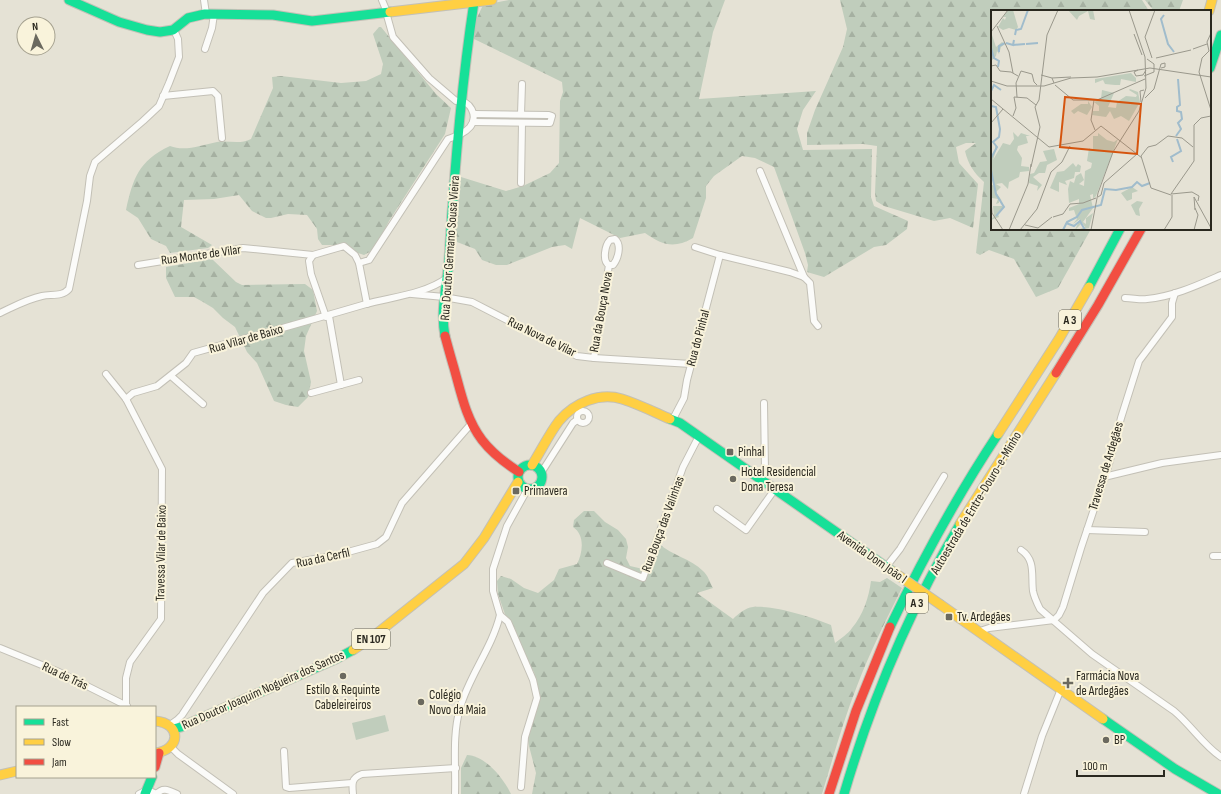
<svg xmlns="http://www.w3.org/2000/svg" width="1221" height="794" font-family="'Sofia Sans Condensed',sans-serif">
	<defs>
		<pattern id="forest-firs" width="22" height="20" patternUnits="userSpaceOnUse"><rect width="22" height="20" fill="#c0cdbc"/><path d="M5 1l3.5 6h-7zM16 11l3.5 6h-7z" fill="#a5b0a1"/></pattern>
	</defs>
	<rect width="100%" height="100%" fill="#e5e2d5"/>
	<g fill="url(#forest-firs)">
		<path d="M509,0H725L713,32L699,99L816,91L803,110L797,129L803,150L872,149L871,197L874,206L908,221L907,229L886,245L874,247L824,277L807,272L808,265L805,253L774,167L755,158L742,156L714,176L706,186V198L693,238C674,249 662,245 645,233L620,238L580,218L572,249L565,245L552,247L507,265H496L482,260L475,249L457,242L455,228L461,177L506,191L523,186L550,173L559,163L560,101L563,92L562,82L472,38L475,22L483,5Z"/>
		<path d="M840,0H1142L1149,11H992V229H1091L1058,288L1036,297L1014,259L989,250L980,255L976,253L984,182C974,173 968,164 965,151L976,143H966L956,147L959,163L978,184L973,228L950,218L934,221L884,206L876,201L875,193L877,146L863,144L807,145V133L815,110L843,47L847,29Z"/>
		<path d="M1145,0H1183L1179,11H1154Z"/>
		<path d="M379,27H381L436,94L451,108L445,134L389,221L375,249L364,255L355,252L347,245H322L318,239L317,229L307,215L288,214L271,218H266L252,211L239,195L214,199L184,200L181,227L212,245L208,248L170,253L166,246L151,239L138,218L126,210C133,179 138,161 170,146C185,152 201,145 217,142C229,140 239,145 251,139L273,88L272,77L281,76L341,83L366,81L381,74L383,64L373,34Z"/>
		<path d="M212,259L236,282L242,285L305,284L313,290L317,311L306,336L304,351L311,382L308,397L298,407L286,405L274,401L257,363L247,352L235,327L223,318L213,308L203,302L194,297H175L166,278V267Z"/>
		<path d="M584,511H594L605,522L618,530L626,539L628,547L626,558L630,566L643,569C651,562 652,552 659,544C672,555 691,559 703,571C708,575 710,583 713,588L697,593L733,619C738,614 745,608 753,607C773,605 813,617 831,625L835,643C841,638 848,634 852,628C863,615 869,597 871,581L880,582L887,578L902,588C886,620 870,652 857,686C843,721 833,758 822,794H532L536,773L529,746L526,729L536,685L534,672L524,658L509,626L498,594L497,581L501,576L511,579L524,588L538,593L554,580L559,569L577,564C583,552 585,535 573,527L574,520Z"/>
		<path d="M467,755C486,756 503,778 511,794H461V768Z"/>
	</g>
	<path fill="#c0cdbc" d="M385,715L389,731L356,740L352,723Z"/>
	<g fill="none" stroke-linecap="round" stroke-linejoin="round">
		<g stroke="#c3c0b6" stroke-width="8">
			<g id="street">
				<path d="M204,0L206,14"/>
				<path d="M382,0L387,12"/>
				<path d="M205,49L212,28L214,14"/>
				<path d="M163,96L213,91L218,96L222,138"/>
				<path d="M521,114L522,84"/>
				<path d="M473,122L550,123L552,116L549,115L474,114"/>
				<path d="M760,171L804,277"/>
				<path d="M521,183L522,123"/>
				<path d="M695,247L720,255L790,272L804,277L810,283L814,321L818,326"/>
				<path d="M359,263L369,260L448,139C456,136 464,134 470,127C479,116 470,99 456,101L429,78L393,37L386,12"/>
				<path d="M138,265L243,248L313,255"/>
				<path d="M412,294L444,297L472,302L577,356L594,358L691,364"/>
				<path d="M1125,298C1133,298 1140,300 1147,299C1172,297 1198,285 1221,275"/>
				<path d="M0,313C13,307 27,299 42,296C51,294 62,297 69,289L87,201L90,176L95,162L143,121L159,106L169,83L179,57L178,39L174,30"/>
				<path d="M329,316L341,385"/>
				<path d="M326,317L311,274L309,261L313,255L344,246L355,255L359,263L367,304"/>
				<path d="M594,358L609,265H613C618,259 622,245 615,239L610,240C605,245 602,261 609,265"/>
				<path d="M106,374L126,399L162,469L161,619L130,662L126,678V705"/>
				<path d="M171,376L203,404"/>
				<path d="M311,393L359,380"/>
				<path d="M126,399L133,393L157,386L186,363L193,353C251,337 308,321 366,304C392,297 425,294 447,278"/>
				<circle cx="583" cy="417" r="6"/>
				<path d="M673,419L684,398L687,380L720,255"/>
				<path d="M541,473L573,423L577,420"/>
				<path d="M1104,477L1162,463L1221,455"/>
				<path d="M762,480L765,470L764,403"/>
				<path d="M717,509L746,530L775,489"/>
				<path d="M1087,530L1145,532"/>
				<path d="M1021,550C1036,560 1031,576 1033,591C1034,597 1037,603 1040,609L1092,654L1174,711C1191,725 1203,745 1221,757"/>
				<path d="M1213,556H1221"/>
				<path d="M607,563L643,578L683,467L699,436"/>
				<path d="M886,567L900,549L944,476"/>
				<path d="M980,632L983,630L989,628L1054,620L1059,615L1063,607L1081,548L1109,464L1121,418L1139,361L1172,317V303L1175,293"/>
				<path d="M0,648L59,672L127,706"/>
				<path d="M170,725L177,720L182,715L263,593L292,563L337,555L377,544L386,537L402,503L471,424"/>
				<path d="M171,747L178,754L233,794"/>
				<path d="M284,751L286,787L289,788L352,783"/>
				<path d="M521,787L525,737L537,698L533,680L508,622L500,615L493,591V569L507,526L527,490"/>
				<path d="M139,794L147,790L157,794C163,786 170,791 177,794"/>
				<path d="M353,794C352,784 351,778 362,774L456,768"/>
				<path d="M455,794C456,766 452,736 460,708C469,676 492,648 500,615"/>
				<path d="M1024,794L1042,736L1061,689"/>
			</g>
		</g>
		<g stroke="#c3c0b6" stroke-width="11">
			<g id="fast">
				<path d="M69,0L119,22L147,30L160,32L173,30L188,18L205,14L273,15L312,21L390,12"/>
				<path d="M1210,68L1221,35"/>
				<path d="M1089,287L1120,229"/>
				<path d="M445,336C440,310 447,286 449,260C454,174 461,87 474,2"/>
				<path d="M670,419L680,423L892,571"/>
				<circle cx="530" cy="477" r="12"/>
				<path d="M890,627C922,560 957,496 998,434"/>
				<path d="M1103,719L1175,769L1218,794"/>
				<path d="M173,729L181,727L336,659L353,650"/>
				<path d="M145,794L152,777"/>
				<path d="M844,794C872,699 910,609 960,524"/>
			</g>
		</g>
		<g stroke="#c3c0b6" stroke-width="11">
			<g id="slow">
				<path d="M1209,11L1212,0"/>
				<path d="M390,12L492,0"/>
				<path d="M998,434L1059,339L1089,287"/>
				<path d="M532,465C541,451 549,434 559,421C574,403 599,392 622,399C638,404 654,412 670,419"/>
				<path d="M960,524L1056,373"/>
				<path d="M941,605L1103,719"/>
				<path d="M353,650L370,639L464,564L484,538L518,482"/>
				<path d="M155,721C182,723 181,750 155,753"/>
				<path d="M0,775L17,771"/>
			</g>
		</g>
		<g stroke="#c3c0b6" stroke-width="11">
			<g id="jam">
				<path d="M445,336C448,347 451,358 454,368C461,393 466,419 482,440C492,453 505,463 519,472"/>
				<path d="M1056,373L1098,305L1141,229"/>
				<path d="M155,767L159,753"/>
				<path d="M829,794L856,711L890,627"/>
			</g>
		</g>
		<use href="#street" stroke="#fbfbf9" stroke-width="6"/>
		<use href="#fast" stroke="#16e098" stroke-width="9"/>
		<use href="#slow" stroke="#ffcf43" stroke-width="9"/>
		<use href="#jam" stroke="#f24e42" stroke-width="9"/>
		<g stroke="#bfbdb7" stroke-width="11" stroke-linecap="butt">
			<path id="slow-bridge" d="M892,571L941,605"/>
		</g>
		<use href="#slow-bridge" stroke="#ffcf43" stroke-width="9"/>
	</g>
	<g fill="#6b695f" stroke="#f9f3db" stroke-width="1.5">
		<rect x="726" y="448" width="8" height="8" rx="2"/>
		<circle cx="733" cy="479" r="4"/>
		<rect x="512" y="487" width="8" height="8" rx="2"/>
		<rect x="945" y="613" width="8" height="8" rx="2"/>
		<circle cx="343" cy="676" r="4"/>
		<path d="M1066 677h4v4h4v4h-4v4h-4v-4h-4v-4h4z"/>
		<circle cx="421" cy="702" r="4"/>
		<circle cx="1106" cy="740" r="4"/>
	</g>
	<g text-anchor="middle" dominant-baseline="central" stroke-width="4" stroke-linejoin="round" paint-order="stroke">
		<g fill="#f9f3db" stroke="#686557" stroke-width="1">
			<rect x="1059" y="310" width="22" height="20" rx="3"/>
			<rect x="906" y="593" width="22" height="20" rx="3"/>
			<rect x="352" y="629" width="38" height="20" rx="3"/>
		</g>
		<g font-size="12" font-weight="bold" fill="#2a281f">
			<text x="1070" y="320">A 3</text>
			<text x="917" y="603">A 3</text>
			<text x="371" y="639">EN 107</text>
		</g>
		<g font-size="13" fill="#2a281f" stroke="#f9f3db">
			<text transform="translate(450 248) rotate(-86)">Rua Doutor Germano Sousa Vieira</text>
			<text transform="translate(201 255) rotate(-8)">Rua Monte de Vilar</text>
			<text transform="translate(601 312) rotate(-80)">Rua da Bouça Nova</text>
			<text transform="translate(542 337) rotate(26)">Rua Nova de Vilar</text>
			<text transform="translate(698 338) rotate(-75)">Rua do Pinhal</text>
			<text transform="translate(246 339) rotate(-16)">Rua Vilar de Baixo</text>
			<text transform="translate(1106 466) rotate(-73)">Travessa de Ardegães</text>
			<text transform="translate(976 503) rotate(-59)">Autoestrada de Entre-Douro-e-Minho</text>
			<text transform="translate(663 524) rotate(-70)">Rua Bouça das Valinhas</text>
			<text transform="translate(161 553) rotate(-89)">Travessa Vilar de Baixo</text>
			<text transform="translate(872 557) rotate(35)">Avenida Dom João I</text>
			<text transform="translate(323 558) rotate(-12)">Rua da Cerfil</text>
			<text transform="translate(65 676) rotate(25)">Rua de Trás</text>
			<text transform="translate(263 690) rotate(-24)">Rua Doutor Joaquim Nogueira dos Santos</text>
		</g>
		<g font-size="13" fill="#2a281f" stroke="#f9f3db" text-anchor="start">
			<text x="738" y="452">Pinhal</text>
			<text x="741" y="472">Hotel Residencial<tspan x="741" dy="15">Dona Teresa</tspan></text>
			<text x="524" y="491">Primavera</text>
			<text x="957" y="617">Tv. Ardegães</text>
			<text x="1076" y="676">Farmácia Nova<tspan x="1076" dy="15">de Ardegães</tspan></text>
			<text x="343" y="690" text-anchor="middle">Estilo &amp; Requinte<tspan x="343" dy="15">Cabeleireiros</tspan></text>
			<text x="429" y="695">Colégio<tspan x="429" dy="15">Novo da Maia</tspan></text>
			<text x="1114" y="740">BP</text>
		</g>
	</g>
	<g transform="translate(991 10)">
		<rect width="220" height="220" fill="#e5e2d5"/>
		<path d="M17,0H22L27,17L25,20L18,18L12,20L7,17L12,8L14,10L15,7H12Z" fill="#c0cdbc"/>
		<path d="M77,0H102L104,10L99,9L97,1L88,6L86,10ZM0,22L5,37L11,32L14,34L10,37L8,44L6,41L5,46L0,51ZM140,63L145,68V72L130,69L129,75H124L114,74L112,70L104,73V69ZM139,79L147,82L149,92L138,111L130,106L123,109L119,101L115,107L101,105L102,101H108V96L103,92L110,89L111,80L123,83L117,97L125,98L126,92L135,86L145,87L146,85L138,80ZM97,91L101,97L96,105L87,101L83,104L80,101L90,94H97ZM22,122L27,127L30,123L39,126H35L37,133L27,136L26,140L31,148L30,156L38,157V161L29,162L28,167L18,172L17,179L11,173L5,174L10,177L5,182L11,191L12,198L7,204L8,207L0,210L3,206L2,196H11V191L8,189V193L5,194L7,189L1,188L0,186V174L4,177L0,166V148L4,141V133L6,137L2,150L12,133L19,135L23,129ZM107,123L116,130L123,132L127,129L105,186L102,189V184L99,185L102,198L92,212L95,214V208L102,203L98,218L87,220L94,217L91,213L84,220L89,209L82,214L86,209L83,200L78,201V198L88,194V189L78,193L77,179L79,171L83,173L85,166L90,163L93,170L88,174L93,176L94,161L100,158L101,153L96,151L98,138L102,141V126H107ZM63,139L66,150L56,155L54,163H48L42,167L51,175L46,181L47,176L38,173L39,164L43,163L49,152L56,151L52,141ZM82,153L85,157L87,154L90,156L89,162H84L83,168L74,171L76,175L68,172V182L59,178L66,162L73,161ZM141,177L147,181L141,183V189L136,191L130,183ZM146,191L152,192L148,199L149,206L145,205L140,195Z" fill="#c0cdbc"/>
		<path fill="none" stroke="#a0bccc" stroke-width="2" d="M173,5L170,9L177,34L183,42M24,25L25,20L30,19L37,0M15,33L22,35L23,30M35,34L47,33M22,35L34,34M0,38L3,48L8,51L7,57M8,42V36L14,33M0,81L3,75L10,80M0,96L5,97L9,119L8,127L2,132L6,137L0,148M185,126L190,119L187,113L191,109L190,102L186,101V97L189,95L187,69M182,152L180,147L190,141L186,129M0,160L5,184L13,197L5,206M75,213L83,216L89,211L94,220M72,220L76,212L86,207L91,200L110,195L114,179L125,180L141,177L146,172L151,176L159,173"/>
		<path fill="none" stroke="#9a988c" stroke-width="1" d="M6,16L18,42L22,63M0,22L17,0M220,23L216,32L218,41L211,48L208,62L220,100M143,24L151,45M202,39L216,34M161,48L154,27L164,0M165,48L200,40M0,56L5,55L9,61L20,62L27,66M147,60L143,62L145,66L152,65L155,60M50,65L61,68L63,73M153,66L163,62V54L156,49M61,68L80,67M0,71L16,76H53L80,68L106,67L159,58L220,67M64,75L82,90H106L154,69M26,87L25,73L30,61L41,64L43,72L46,75M154,88L163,79L170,54L174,53V57L170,58M0,89L58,137L92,131L110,116L151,148M103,90L100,110L104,120M150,92L149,81L153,80M22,106L25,98L23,87L36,88L45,95M0,113L12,99M150,146L157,137L165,135L177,126L191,128L202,137M150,146L160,178L180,185M40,157L49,117L44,97L48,90L56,25L67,0M180,184L203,151V115L210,108L220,106M180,184L201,182L208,186L207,191M107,187L110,185L113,173L146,144M203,187L220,218M203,187L204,200M0,190L1,203L12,220M62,207L72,204L79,194L92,193L105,188M34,215L47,218L61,207M18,220L37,174L40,154M29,220L46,199L60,162L71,152L79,136M100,220L107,183L122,142L148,101L155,78L154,47L138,0M173,220L181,207V185M203,220L207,205L204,198"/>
		<path fill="#d5540e" fill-opacity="0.15" stroke="#d5540e" stroke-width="2" d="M74,87L150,94L146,144L69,137Z"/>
		<rect width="220" height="220" fill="none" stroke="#2a281f" stroke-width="2"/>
	</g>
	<rect x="16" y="706" width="140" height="72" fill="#f9f3db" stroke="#a6a290"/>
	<rect x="24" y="719" width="20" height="6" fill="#16e098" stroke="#a6a290"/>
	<text x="52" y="726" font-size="12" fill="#2a281f">Fast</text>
	<rect x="24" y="739" width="20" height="6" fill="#ffcf43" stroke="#a6a290"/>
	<text x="52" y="746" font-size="12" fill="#2a281f">Slow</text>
	<rect x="24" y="759" width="20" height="6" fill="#f24e42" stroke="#a6a290"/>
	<text x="52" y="766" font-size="12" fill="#2a281f">Jam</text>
	<g transform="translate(36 36) rotate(355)"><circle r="19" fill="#f9f3db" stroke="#a6a290"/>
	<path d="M0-3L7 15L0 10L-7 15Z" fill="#6b695f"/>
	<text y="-6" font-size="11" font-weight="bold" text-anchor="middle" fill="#2a281f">N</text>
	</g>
	<path d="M1077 770v6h87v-6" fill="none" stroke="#2a281f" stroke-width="2"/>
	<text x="1083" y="770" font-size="12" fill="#2a281f" stroke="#f9f3db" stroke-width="3" paint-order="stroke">100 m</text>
</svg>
